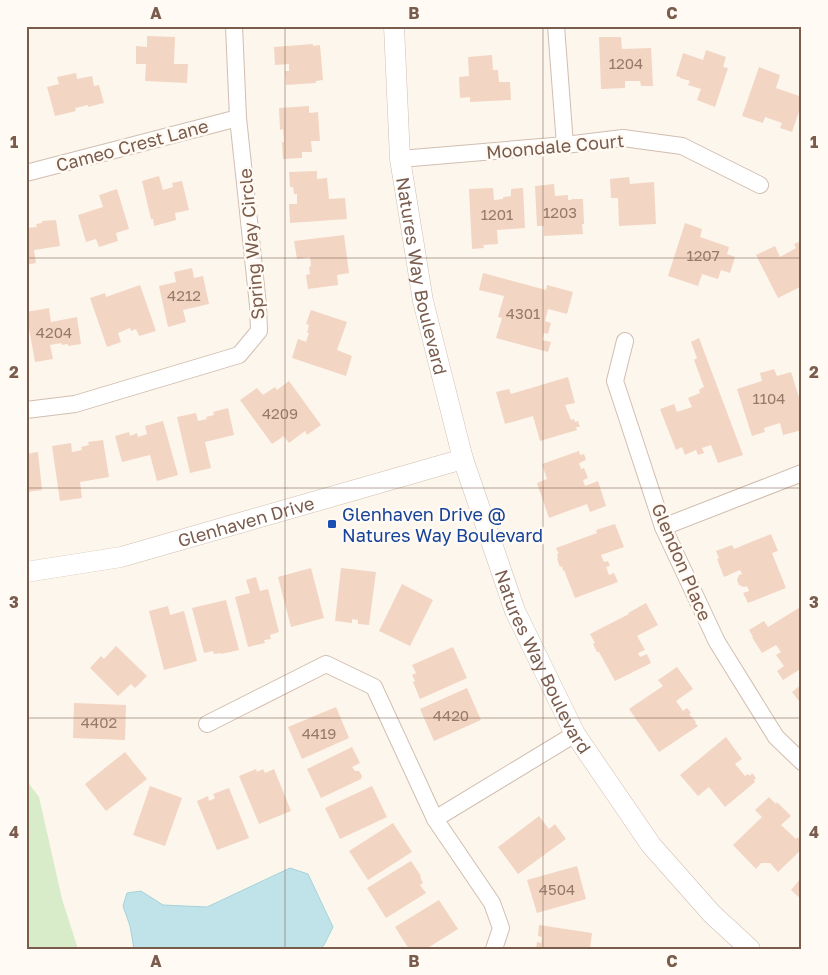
<svg xmlns="http://www.w3.org/2000/svg" width="828" height="975" font-family="'Golos Text',sans-serif">
	<rect width="100%" height="100%" fill="#fdf6ec"/>
	<path fill="#d8ecc9" d="M26,780L39,797L62,899L78,949H26Z"/>
	<path fill="#bfe3e8" stroke="#a5d3da" d="M290,868L308,874L333,927L324,945L320,949H134L130,926L123,906L127,893L141,891L163,905L207,907Z"/>
	<g fill="#f3d5c3">
		<path d="M478,26H510V29L478,28Z"/>
		<path d="M147,36L175,37L174,64H188L187,83L145,81L146,64H136V46L147,47Z"/>
		<path d="M599,37H621L622,49L651,48L653,86H641L640,81H625V88L601,89Z"/>
		<path d="M313,44V46L320,45L323,80L316,81V83L286,85L285,71H289V64L275,65L274,47Z"/>
		<path d="M706,50L726,57L723,67L728,68L715,107L697,100L701,89L688,85L690,81L680,78V77L676,76L683,53L703,60Z"/>
		<path d="M492,55L493,70H498L499,82H510L511,100L470,102V97L460,98L459,77L469,76L468,57Z"/>
		<path d="M759,67L780,75L776,88L802,97V103L792,132L780,128L782,123L765,117L763,123L742,116Z"/>
		<path d="M76,73L77,79L92,76L94,86L99,85L104,103L88,107V105L75,108L76,111L55,116L47,87L59,84L57,77Z"/>
		<path d="M309,106V113L318,112L320,141H311L312,152H302V158L283,159L282,142H284L283,129L280,130L279,108Z"/>
		<path d="M317,171V179L327,178L329,199L345,198L347,219L290,223L289,204H297V194H294L293,187H290L289,172Z"/>
		<path d="M159,176L163,190L173,187L172,183L182,181L189,210L175,213L176,220L154,226L153,219H151L142,181Z"/>
		<path d="M629,177L630,184L654,182L656,224L619,226L618,198H611L610,179Z"/>
		<path d="M554,184L555,196L568,195V200H572L571,199H583L584,224H582L583,234L544,236V226H537L535,186Z"/>
		<path d="M493,188L494,200L503,199V197L511,196V189L523,188L525,228L497,230L498,244L483,245L484,248L472,249L469,189Z"/>
		<path d="M117,189L129,229L116,233L118,241L99,247L96,239L86,242L78,215L103,207L99,195Z"/>
		<path d="M56,220L60,246L34,250L36,263L26,265V228L37,227L36,224L42,223V221Z"/>
		<path d="M685,223L702,229L700,237L729,247L727,254L735,257L730,273L721,270L718,279L702,274L698,286L668,276Z"/>
		<path d="M344,235L349,273L337,275L338,285L308,289L306,275L310,274L309,267L311,266L310,257L297,259L294,241Z"/>
		<path d="M802,241V286L778,298L756,255L775,246L780,257L796,248L794,244Z"/>
		<path d="M192,268L194,278L203,276L209,304L183,310L186,322L168,327L159,286L176,282L174,272Z"/>
		<path d="M483,273L546,290L547,285L573,292L567,314L548,309L545,321L551,323L548,334L544,333L542,340L551,342L548,352L496,338L502,318L498,317L504,296L479,290Z"/>
		<path d="M140,285L156,331L139,336L136,329L131,331L130,328L118,333L121,342L107,347L90,298L105,293L106,297Z"/>
		<path d="M49,308L51,322L77,317L81,344L68,346V344L62,345L61,343L50,345L53,359L35,362L26,312Z"/>
		<path d="M311,310L347,322L337,350L352,356L346,376L292,358L298,339L306,342L309,333H307L309,325L306,324Z"/>
		<path d="M699,338L743,455L718,463L711,445L702,448L704,453L698,455L696,450L685,455L682,447L676,450L660,409L674,404L677,412L692,407L688,398L700,393L699,391L700,389L704,387L694,360L697,358L691,342Z"/>
		<path d="M774,369L777,376L791,372L802,407V430L783,435L780,423L764,428L765,432L752,436L737,389L762,381L760,373Z"/>
		<path d="M568,377L575,403L565,405L571,420L574,419L575,422L578,421L580,427H576L577,430L540,441L533,416L505,424L496,392L509,389L511,394Z"/>
		<path d="M289,381L321,425L307,435L305,431L289,443L284,436L272,444L240,400L257,388L263,395L275,387L277,390Z"/>
		<path d="M228,408L234,435L205,442L211,468L190,473L177,417L196,413L198,421L207,419L206,417L214,415L213,412Z"/>
		<path d="M163,421L178,475L157,481L150,455L122,462L115,436L129,432L130,436L137,433L138,437L147,434L145,426Z"/>
		<path d="M103,440L109,477L80,482L82,498L60,501L52,446L71,443L72,452L82,450L81,447L89,445L88,442Z"/>
		<path d="M579,451L580,455L584,454L586,460L579,463L581,469L584,468L588,478L583,480L585,486L598,481L606,506L590,512L587,504L549,518L537,483L547,479L542,464Z"/>
		<path d="M38,452L42,490L26,492V454Z"/>
		<path d="M615,524L624,547L601,555L604,562L608,561L610,566L606,567L609,575L614,573L618,582L575,598L564,570L563,571L562,566L560,567L557,559L558,558L557,554H559L556,548L597,533L596,530Z"/>
		<path d="M771,534L778,551L772,553L786,588L748,603L743,593L749,591L747,586L744,587L739,585L737,580L739,575L742,574L740,570L724,577L717,559L719,558L716,551L732,545L734,549Z"/>
		<path d="M311,568L324,618L291,627L278,577Z"/>
		<path d="M341,568L376,572L369,625L358,624V620L352,619V623L335,621Z"/>
		<path d="M256,577L260,591L268,589L279,632L270,635L271,639L264,640L265,643L248,647L235,597L250,593L246,580Z"/>
		<path d="M402,584L433,600L410,646L379,631Z"/>
		<path d="M226,600L239,650L221,654V653L214,654L213,651L204,653L192,608Z"/>
		<path d="M646,603L658,625L637,636L645,650L638,653L640,657L647,654L651,663L615,681L599,652H597L593,644L595,643L590,634L629,614L628,613Z"/>
		<path d="M168,606L170,615L184,611L197,661L164,670L149,611Z"/>
		<path d="M802,606V668L783,680L777,671L784,666L776,655L781,652L776,645L762,653L752,637H753L749,630L764,621L768,627Z"/>
		<path d="M116,646L147,676L135,688L131,684L118,696L90,668L101,656L104,659Z"/>
		<path d="M453,647L467,678L420,699L413,682L415,681L412,675L416,673L412,665Z"/>
		<path d="M677,667L693,689L676,701L683,711L687,708L691,713L689,714L696,722L695,723L698,726L659,752L629,709L663,686L658,680Z"/>
		<path d="M802,684V705L792,692Z"/>
		<path d="M467,688L481,720L434,741L420,709Z"/>
		<path d="M74,703L126,705L125,740L73,738Z"/>
		<path d="M336,707L349,738L302,759L288,727Z"/>
		<path d="M726,737L742,759L735,764L745,776L748,774L750,776L752,773L756,778L754,780L755,782L725,807L709,787L698,796L680,775Z"/>
		<path d="M352,747L360,763L352,767L355,771H359L362,776L361,779L321,798L307,769Z"/>
		<path d="M125,752L147,779L106,811L85,784Z"/>
		<path d="M256,769L257,772L263,769L265,773L274,769L291,811L259,824L239,776Z"/>
		<path d="M150,786L182,798L165,846L133,835Z"/>
		<path d="M372,786L387,817L340,839L325,808Z"/>
		<path d="M229,788L249,838L217,850L197,801L208,796L209,801L215,798L213,794Z"/>
		<path d="M769,797L776,804L777,802L791,816L781,825L796,839L798,837L802,842V849L778,872L770,863H761L756,869L733,845L762,817L755,810Z"/>
		<path d="M539,816L549,829L555,824L566,839L518,874L498,847Z"/>
		<path d="M393,823L412,852L368,880L349,851Z"/>
		<path d="M411,861L421,876L420,877L423,883L420,885L426,893L386,918L367,888Z"/>
		<path d="M577,866L586,899L537,913L527,880Z"/>
		<path d="M802,877V900L791,890Z"/>
		<path d="M439,900L458,929L426,949H409L395,927Z"/>
		<path d="M539,925L592,933L590,949H536L537,942L541,943L542,937L538,936Z"/>
	</g>
	<g fill="none" stroke-linecap="round" stroke-linejoin="round">
		<g stroke="#d1beb0" stroke-width="18">
			<g id="minor">
				<path d="M556,26L565,145"/>
				<path d="M400,159L565,145L623,138L682,146L760,185"/>
				<path d="M26,173L238,118"/>
				<path d="M625,341L615,381L663,527L717,642L776,737L802,762"/>
				<path d="M26,410L75,404L239,355L259,331L258,305L238,118L234,26"/>
				<path d="M663,527L802,473"/>
				<path d="M207,724L326,664L374,687L435,819L492,903L501,928L494,949"/>
				<path d="M435,819L575,734"/>
			</g>
		</g>
		<g stroke="#d1beb0" stroke-width="21">
			<g id="tertiary">
				<path id="s1" d="M394,26L400,159L423,301L463,459L515,611L575,734L651,845L712,914L750,949"/>
				<path id="s2" d="M26,572L121,557L463,459"/>
			</g>
		</g>
		<use href="#minor" stroke="#fff" stroke-width="16"/>
		<use href="#tertiary" stroke="#fff" stroke-width="20"/>
	</g>
	<path fill="none" stroke="#7a5c4d" stroke-width="1" stroke-opacity="0.55" d="M285,26V949M543,26V949M26,258H802M26,488H802M26,718H802"/>
	<rect fill="#1a4fb4" stroke="#fffaf3" stroke-width="2" x="327" y="519" width="10" height="10" rx="2.5"/>
	<g text-anchor="middle" dominant-baseline="central" stroke-width="5" stroke-linejoin="round" paint-order="stroke">
		<g font-size="15" fill="#987a6a">
			<text x="626" y="63">1204</text>
			<text x="560" y="212">1203</text>
			<text x="497" y="214">1201</text>
			<text x="703" y="255">1207</text>
			<text x="184" y="295">4212</text>
			<text x="523" y="313">4301</text>
			<text x="54" y="332">4204</text>
			<text x="769" y="398">1104</text>
			<text x="280" y="413">4209</text>
			<text x="451" y="715">4420</text>
			<text x="99" y="722">4402</text>
			<text x="319" y="733">4419</text>
			<text x="557" y="889">4504</text>
		</g>
		<g font-size="18" fill="#7a5c4d" stroke="#fffaf3">
			<text transform="translate(132 145) rotate(-15)">Cameo Crest Lane</text>
			<text transform="translate(555 146) rotate(-5)">Moondale Court</text>
			<text transform="translate(251 244) rotate(-95)">Spring Way Circle</text>
			<text stroke="none"><textPath href="#s1" startOffset="252">Natures Way Boulevard</textPath></text>
			<text stroke="none"><textPath href="#s2" startOffset="226">Glenhaven Drive</textPath></text>
			<text transform="translate(682 562) rotate(67)">Glendon Place</text>
			<text stroke="none"><textPath href="#s1" startOffset="658">Natures Way Boulevard</textPath></text>
		</g>
		<g font-size="18" fill="#164399" stroke="#fffaf3" text-anchor="start">
			<text x="342" y="514">Glenhaven Drive @<tspan x="342" dy="21">Natures Way Boulevard</tspan></text>
		</g>
	</g>
	<rect width="828" height="975" fill="none" stroke="#fffaf3" stroke-width="55"/>
	<rect x="28" y="28" width="772" height="920" fill="none" stroke="#7a5c4d" stroke-width="2"/>
	<g font-size="16" text-anchor="middle" font-weight="bold" fill="#7a5c4d">
		<text x="156" y="19">A</text>
		<text x="414" y="19">B</text>
		<text x="672" y="19">C</text>
		<text x="14" y="148">1</text>
		<text x="814" y="148">1</text>
		<text x="14" y="378">2</text>
		<text x="814" y="378">2</text>
		<text x="14" y="608">3</text>
		<text x="814" y="608">3</text>
		<text x="14" y="838">4</text>
		<text x="814" y="838">4</text>
		<text x="156" y="967">A</text>
		<text x="414" y="967">B</text>
		<text x="672" y="967">C</text>
	</g>
</svg>
